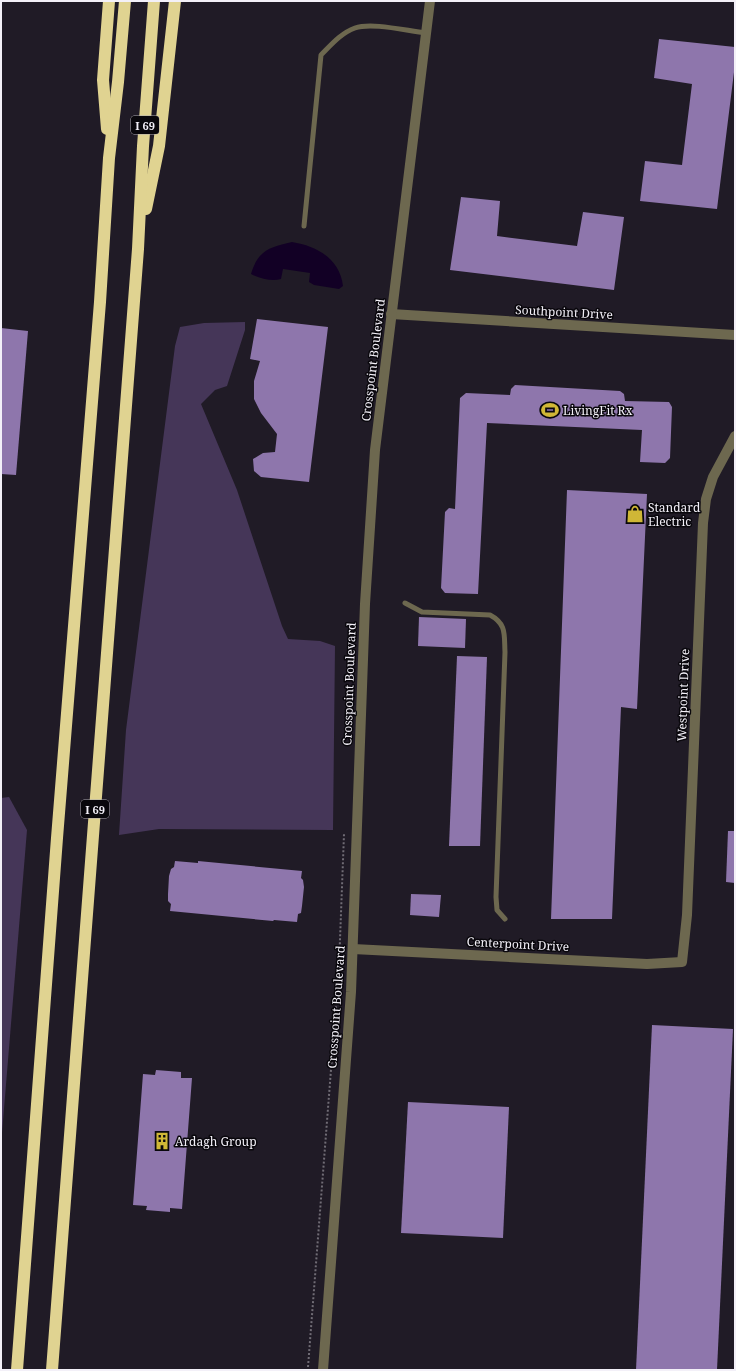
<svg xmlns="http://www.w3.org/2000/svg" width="736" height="1371" font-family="'Noto Serif',serif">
	<rect width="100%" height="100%" fill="#201b26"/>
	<g fill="#453658">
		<path d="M245,322V330L227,386L215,390L201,404L237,490L282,626L288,639L320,641L335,646L333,830L159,829L119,835L126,730L175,346L180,327L204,323Z"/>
		<path d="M9,797L27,830L1,1145V798Z"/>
	</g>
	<path fill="#120025" d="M292,242C317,246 340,259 343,286L339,289L314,285L309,282L310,273L283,269L281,279C272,282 259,278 251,274C258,250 270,247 292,242Z"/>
	<g fill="#8e76ac">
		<path d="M659,39L735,47V64L717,209L640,201L645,161L682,165L692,84L654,78Z"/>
		<path d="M461,197L500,201L497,236L577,246L583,212L624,217L614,290L450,270Z"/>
		<path d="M257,319L328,327L309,482L261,477L254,471L253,459L263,453L275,452L277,434L261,413L254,399V381L260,361L250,359Z"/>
		<path d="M1,328L28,331L16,475L1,474Z"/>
		<path d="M515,385L620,391L624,394L625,401L669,402L672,407L670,458L665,463L640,462L642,430L487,423L478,594L445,593L441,588L445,512L449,508L455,509L460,398L466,393L510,395L511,389Z"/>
		<path d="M567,490L647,494L637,709L621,707L612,919H551Z"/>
		<path d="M419,617L466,619L465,648L418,646Z"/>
		<path d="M457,656L487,657L480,846H449Z"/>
		<path d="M728,831H735V883L726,882Z"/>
		<path d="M175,861L198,863V861L302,871L301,878L303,880L304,887L302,906L301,913L298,914L297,922L274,920L273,921L170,911L171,904L168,901V894L169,876L171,869L174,867Z"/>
		<path d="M411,894L441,895L439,917L410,915Z"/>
		<path d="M652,1025L733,1029L717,1370H636Z"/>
		<path d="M156,1070L181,1072V1078H192L182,1209L170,1208V1212L146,1210L147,1206L133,1205L143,1074L155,1075Z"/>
		<path d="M408,1102L509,1107L503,1238L401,1233Z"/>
	</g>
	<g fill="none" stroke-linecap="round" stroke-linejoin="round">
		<path stroke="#706c75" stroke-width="2" stroke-dasharray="2 2" stroke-linecap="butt" d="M308,1367L339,966L344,834"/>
		<g stroke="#6d684f" stroke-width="5">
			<path d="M304,226L321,55C331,45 341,33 355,28C372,22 407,31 426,33"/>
			<path d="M405,603L422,612L490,615C507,624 504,635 505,652L496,897L497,910L505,919"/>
		</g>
		<g stroke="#6d684f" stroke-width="10">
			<path d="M391,314L735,335"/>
			<path d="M353,949L647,964L682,962L687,915L703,523L706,499L713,477L735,436"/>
		</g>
		<path stroke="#6d684f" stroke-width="10" d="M323,1370L351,992L365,604L375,450L430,1"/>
		<g stroke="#e0d391" stroke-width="12">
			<path d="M107,129L103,80L109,1"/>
			<path d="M146,209L159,146L175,1"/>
			<path d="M17,1370L57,838L100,302L109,158L118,82L125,1"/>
			<path d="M52,1370L138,249L143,146L154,1"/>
		</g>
	</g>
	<defs>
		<g id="stadium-bare" transform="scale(1.38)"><path d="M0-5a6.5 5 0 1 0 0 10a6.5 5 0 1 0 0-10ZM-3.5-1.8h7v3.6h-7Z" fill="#d0b736" stroke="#09070c" stroke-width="2.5" paint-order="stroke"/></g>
		<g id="shop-bare" transform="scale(1.38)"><path d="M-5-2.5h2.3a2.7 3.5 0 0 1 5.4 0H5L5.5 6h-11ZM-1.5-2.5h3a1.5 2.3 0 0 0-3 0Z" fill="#d0b736" stroke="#09070c" stroke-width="2.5" paint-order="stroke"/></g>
		<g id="building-bare" transform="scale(1.38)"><path d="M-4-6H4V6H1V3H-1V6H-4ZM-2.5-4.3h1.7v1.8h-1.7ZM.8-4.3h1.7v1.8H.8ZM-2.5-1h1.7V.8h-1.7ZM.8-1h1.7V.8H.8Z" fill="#d0b736" stroke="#09070c" stroke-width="2.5" paint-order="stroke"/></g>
	</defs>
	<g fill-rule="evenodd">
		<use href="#stadium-bare" x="550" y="410"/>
		<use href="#shop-bare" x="635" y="514"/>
		<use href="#building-bare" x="162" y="1141"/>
	</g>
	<g text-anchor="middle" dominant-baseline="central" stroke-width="3" stroke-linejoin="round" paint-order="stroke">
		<g fill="#09070c" stroke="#adaab1" stroke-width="1">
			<rect x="131" y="116" width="28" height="18" rx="3"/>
			<rect x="81" y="800" width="28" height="18" rx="3"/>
		</g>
		<g font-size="11" font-weight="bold" fill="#f3f0f8">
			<text x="145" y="125">I 69</text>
			<text x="95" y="809">I 69</text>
		</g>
		<g font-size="12" fill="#f3f0f8" stroke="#09070c">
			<text transform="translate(564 312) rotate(3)">Southpoint Drive</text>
			<text transform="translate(373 360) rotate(-83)">Crosspoint Boulevard</text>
			<text transform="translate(349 684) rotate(-88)">Crosspoint Boulevard</text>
			<text transform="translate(683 695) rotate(-88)">Westpoint Drive</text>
			<text transform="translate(518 944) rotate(3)">Centerpoint Drive</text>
			<text transform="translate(336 1007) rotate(-86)">Crosspoint Boulevard</text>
		</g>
		<g font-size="12" fill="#f3f0f8" stroke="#09070c" text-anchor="start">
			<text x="563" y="410">LivingFit Rx</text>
			<text x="648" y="507">Standard<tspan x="648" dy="14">Electric</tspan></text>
			<text x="175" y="1141">Ardagh Group</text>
		</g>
	</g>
	<rect width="736" height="1371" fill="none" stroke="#f3f0f8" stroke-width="4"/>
</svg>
